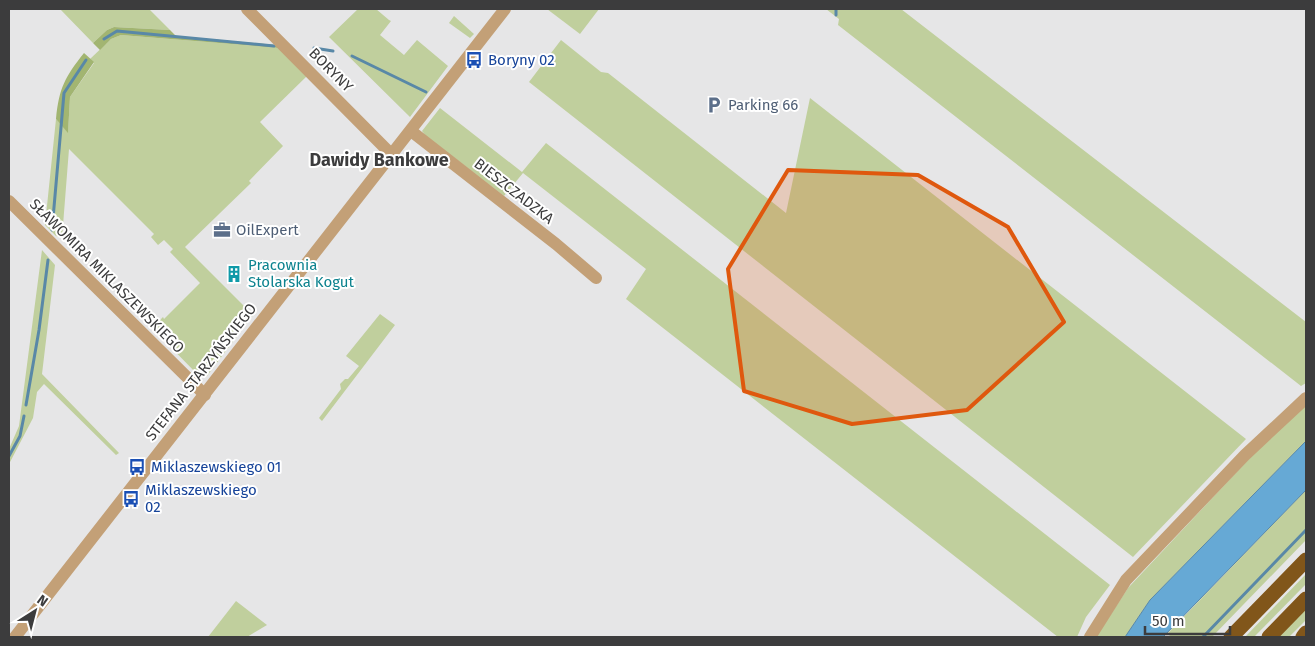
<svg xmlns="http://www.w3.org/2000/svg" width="1315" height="646" font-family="'Fira Sans',sans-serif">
	<rect width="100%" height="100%" fill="#e6e6e7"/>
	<g fill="#c0cf9d">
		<path d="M60,9H149L170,30L114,27L107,30L93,43Z"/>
		<path d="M358,9H376L389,20L391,21L380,35L404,55L417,40L448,66L410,117L329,37Z"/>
		<path d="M547,9H599L580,34Z"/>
		<path d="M826,9H901L1306,322V383L1301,386L838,25L839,19Z"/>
		<path d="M454,16L474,34L470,38L449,23Z"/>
		<path d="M121,35L279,48L307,76L260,122L283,146L249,181L251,183L185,247L253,315L207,376H199L152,328L163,317L164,319L200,283L170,252L173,249L164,240L158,245L151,237L154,234L69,149L62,238L56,236L45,225L56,119L68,132L70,97L94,63L90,59L111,39Z"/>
		<path d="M561,40L601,72L608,73L786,213L810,98L1246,439L1133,557L529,82Z"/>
		<path d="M440,108L522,172L546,143L1110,585L1086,617L1077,637H1058L626,299L646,269L523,173L504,196L426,136L422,131Z"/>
		<path d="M42,250L55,265L42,374L119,453L116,455L44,384L37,392L33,418L9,464V449L19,426Z"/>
		<path d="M380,314L395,325L322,421L319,418L341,389L340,384L345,379H348L359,366L346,356Z"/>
		<path d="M1306,405V441L1150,600L1125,637H1096L1128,588L1262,445Z"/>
		<path d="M1306,490V540L1212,637H1168L1170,635L1168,633Z"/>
		<path d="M1306,574V584L1254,637H1245Z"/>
		<path d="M236,601L267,625L247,637H208Z"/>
		<path d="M1306,609V620L1289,637H1279Z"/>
	</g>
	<g fill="#a2b571">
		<path d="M114,27L170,30L176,36L276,45L279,48L121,35L111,39L100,50L93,43L107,30Z"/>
		<path d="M84,53L94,62L70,97L68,133L56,119C59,88 65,77 84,53Z"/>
	</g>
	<path fill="#66a9d5" stroke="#5988a7" d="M1306,441V490L1163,637H1125L1150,600Z"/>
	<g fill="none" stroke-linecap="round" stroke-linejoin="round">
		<g stroke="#5988a7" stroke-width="3">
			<path d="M836,15V9"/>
			<path d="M104,39L117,31L274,46"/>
			<path d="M314,48L333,51"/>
			<path d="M352,56L426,92"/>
			<path d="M52,230L64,93L86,60"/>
			<path d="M26,405L39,330L48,260"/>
			<path d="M9,456L20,436L24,416"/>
			<path d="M1203,637L1306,530"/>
		</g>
		<g stroke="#c3a077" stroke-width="12">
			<path d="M247,9L392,155"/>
			<path d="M411,131L556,244L596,278"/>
			<path d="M9,201L205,395"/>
			<path d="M15,637L505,9"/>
			<path d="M1090,637L1126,580L1245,455L1306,398"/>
		</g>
		<g stroke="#81561a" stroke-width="15">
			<path d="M1231,637L1306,560"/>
			<path d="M1269,637L1306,599"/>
			<path d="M1303,637L1306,633"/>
		</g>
	</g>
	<path fill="#df580e" fill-opacity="0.2" stroke="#df580e" stroke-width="4" stroke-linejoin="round" d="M788,170L918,175L1008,227L1064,322L967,410L852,424L744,391L728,269Z"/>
	<defs>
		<g id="bus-bare" transform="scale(1.35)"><path d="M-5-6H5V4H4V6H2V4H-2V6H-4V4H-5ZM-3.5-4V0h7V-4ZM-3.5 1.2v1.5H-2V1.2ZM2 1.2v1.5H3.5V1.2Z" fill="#1a4fb4" stroke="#fff" stroke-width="2.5" paint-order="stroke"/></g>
		<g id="parking-bare" transform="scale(1.35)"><path d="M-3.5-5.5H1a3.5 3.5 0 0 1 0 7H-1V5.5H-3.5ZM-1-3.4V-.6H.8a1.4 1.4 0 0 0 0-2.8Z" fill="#5c6f8a" stroke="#fff" stroke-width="2.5" paint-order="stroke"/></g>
		<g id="office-bare" transform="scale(1.35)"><path d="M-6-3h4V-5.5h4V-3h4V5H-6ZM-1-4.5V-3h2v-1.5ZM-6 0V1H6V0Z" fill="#5c6f8a" stroke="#fff" stroke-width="2.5" paint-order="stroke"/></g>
		<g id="building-bare" transform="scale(1.35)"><path d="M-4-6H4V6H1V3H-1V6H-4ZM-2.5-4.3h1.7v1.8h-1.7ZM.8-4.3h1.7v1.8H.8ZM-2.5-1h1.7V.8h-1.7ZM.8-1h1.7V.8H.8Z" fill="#0f9aa8" stroke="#fff" stroke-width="2.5" paint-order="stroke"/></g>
	</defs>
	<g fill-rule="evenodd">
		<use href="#bus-bare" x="474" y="60"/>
		<use href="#parking-bare" x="714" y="105"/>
		<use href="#office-bare" x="222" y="230"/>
		<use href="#building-bare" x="234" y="274"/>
		<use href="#bus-bare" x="137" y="467"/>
		<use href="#bus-bare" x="131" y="499"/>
	</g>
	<g text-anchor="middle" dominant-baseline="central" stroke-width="4" stroke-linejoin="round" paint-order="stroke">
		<g font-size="15" fill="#164399" stroke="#fff" text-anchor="start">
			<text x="488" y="60">Boryny 02</text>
			<text x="151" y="467">Miklaszewskiego 01</text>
			<text x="145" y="490">Miklaszewskiego<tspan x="145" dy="17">02</tspan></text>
		</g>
		<g font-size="15" fill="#3c3c3d" stroke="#fff">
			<text transform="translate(331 70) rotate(45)">BORYNY</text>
			<text transform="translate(514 191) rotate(38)">BIESZCZADZKA</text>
			<text transform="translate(107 276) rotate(45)">SŁAWOMIRA MIKLASZEWSKIEGO</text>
			<text transform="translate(201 372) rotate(-52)">STEFANA STARZYŃSKIEGO</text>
		</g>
		<g font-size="15" fill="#4e5e75" stroke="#fff" text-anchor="start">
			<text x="728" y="105">Parking 66</text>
			<text x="236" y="230">OilExpert</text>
		</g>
		<g font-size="15" fill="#0d838f" stroke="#fff" text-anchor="start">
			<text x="248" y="265">Pracownia<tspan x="248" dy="17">Stolarska Kogut</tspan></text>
		</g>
		<g font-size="18" font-weight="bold" fill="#3c3c3d" stroke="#fff">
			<text x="379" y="160">Dawidy Bankowe</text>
		</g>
	</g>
	<rect width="1315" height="646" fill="none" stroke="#3c3c3d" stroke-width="20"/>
	<g transform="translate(35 611) rotate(36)" stroke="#ffffff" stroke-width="4" paint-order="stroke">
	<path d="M0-4L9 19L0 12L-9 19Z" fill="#3c3c3d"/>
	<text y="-8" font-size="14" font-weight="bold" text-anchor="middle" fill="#3c3c3d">N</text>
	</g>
	<path d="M1145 626v8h85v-8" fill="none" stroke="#3c3c3d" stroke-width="2.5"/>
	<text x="1152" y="626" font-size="15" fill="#3c3c3d" stroke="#ffffff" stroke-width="4" paint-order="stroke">50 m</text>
</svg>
